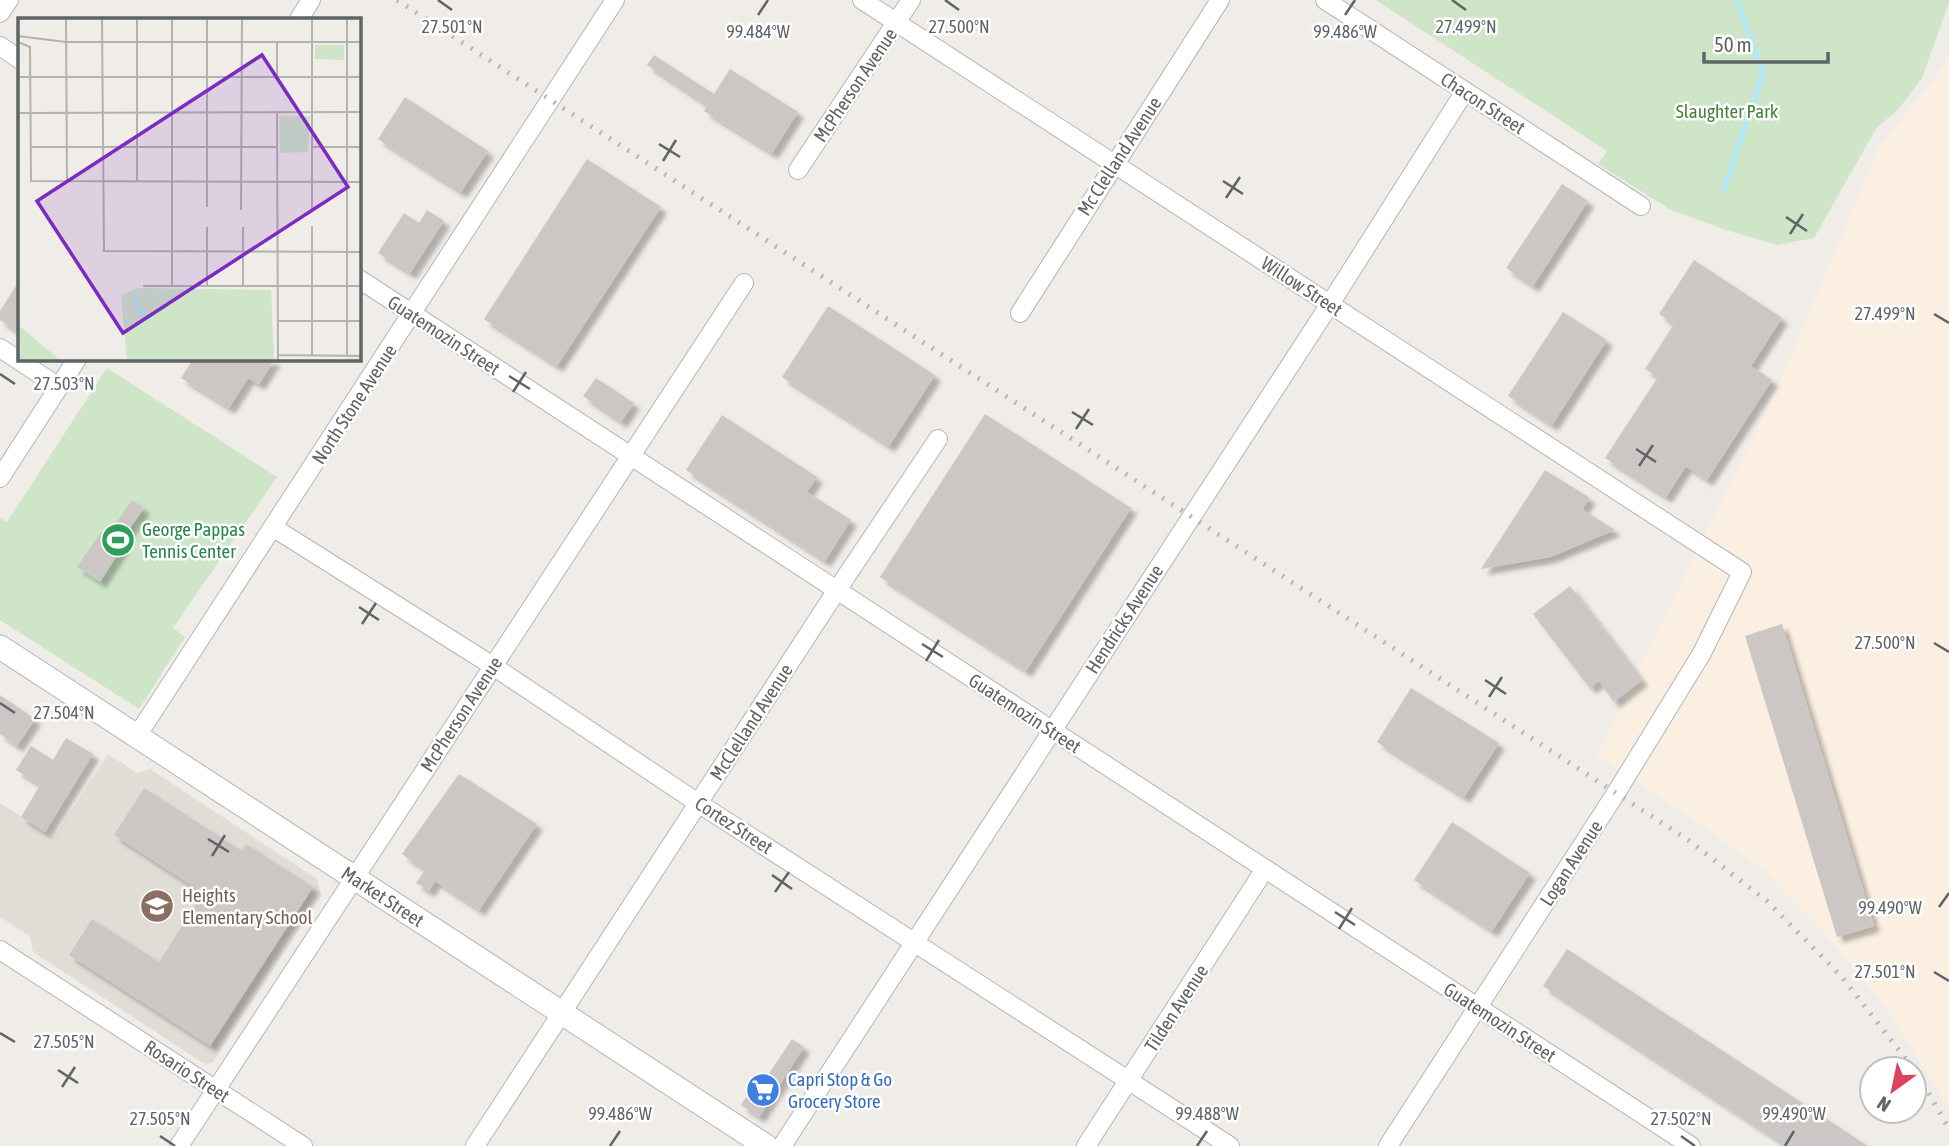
<svg xmlns="http://www.w3.org/2000/svg" width="1949" height="1146" font-family="'Asap Condensed',sans-serif">
	<defs>
		<filter id="shadow"><feDropShadow dx="6" dy="6" stdDeviation="2" flood-color="#0004"/></filter>
	</defs>
	<rect width="100%" height="100%" fill="#f0ece8"/>
	<path fill="#fbefe2" d="M1949,60V1109L1885,1006L1823,931L1763,870L1706,828L1597,755L1780,382L1878,149Z"/>
	<path fill="#e0dcd6" d="M108,754L137,773L150,769L317,879L321,896L213,1062L205,1064L33,952L30,936L0,917V803L54,837Z"/>
	<g fill="#cee5c7">
		<path d="M1376,0H1949V3L1922,78L1897,111L1877,127L1814,238L1777,245L1726,230L1671,210L1598,164L1607,151Z"/>
		<path d="M107,368L277,477L173,628L185,637L139,709L0,620V518L7,522Z"/>
	</g>
	<g fill="none" stroke-linecap="round" stroke-linejoin="round">
		<path stroke="#b0eaf8" stroke-width="5" d="M1724,189L1763,73L1737,0"/>
	</g>
	<g fill="#ccc7c4" filter="url(#shadow)">
		<path d="M654,55L714,94L730,69L798,112L772,153L704,111L707,105L647,65Z"/>
		<path d="M405,97L488,151L461,192L378,139Z"/>
		<path d="M587,159L661,207L557,366L484,319Z"/>
		<path d="M1562,184L1588,201L1533,286L1506,268Z"/>
		<path d="M427,210L444,221L410,273L378,253L404,213L419,223Z"/>
		<path d="M1694,260L1782,318L1751,366L1772,380L1707,480L1686,466L1666,497L1605,458L1658,377L1645,369L1674,324L1659,314Z"/>
		<path d="M19,281V333L0,320V311Z"/>
		<path d="M828,306L935,375L889,446L782,377Z"/>
		<path d="M1563,312L1607,340L1552,425L1508,396Z"/>
		<path d="M193,359H275L259,384L248,378L229,408L181,378Z"/>
		<path d="M596,378L634,403L621,422L583,396Z"/>
		<path d="M985,414L1131,508L1026,671L880,577Z"/>
		<path d="M722,415L817,477L807,492L851,520L825,561L686,470Z"/>
		<path d="M1545,470L1590,498L1582,509L1615,530L1550,557L1481,569Z"/>
		<path d="M132,500L144,508L119,544L123,546L100,582L77,567L101,532L107,536Z"/>
		<path d="M1570,586L1642,680L1614,702L1599,681L1590,688L1533,614Z"/>
		<path d="M1782,624L1874,926L1837,937L1745,636Z"/>
		<path d="M1411,688L1499,743L1464,797L1377,742Z"/>
		<path d="M0,695L35,719L17,746L0,734Z"/>
		<path d="M66,738L93,754L45,832L21,817L40,785L16,770L31,746L53,760Z"/>
		<path d="M459,774L537,824L479,910L435,881L429,891L416,883L425,870L402,854Z"/>
		<path d="M144,788L242,851L246,844L313,887L210,1046L69,955L92,919L159,962L203,893L114,835Z"/>
		<path d="M1452,822L1530,873L1492,931L1414,880Z"/>
		<path d="M1567,949L1868,1146H1787L1543,986Z"/>
		<path d="M792,1039L804,1047L759,1117L741,1105L763,1072L768,1075Z"/>
	</g>
	<g fill="none" stroke-linecap="round" stroke-linejoin="round">
		<g stroke="#b3b6b9" stroke-width="20">
			<g id="minor">
				<path d="M862,0L1742,572L1702,653L1616,793L1388,1146"/>
				<path d="M1325,0L1641,206"/>
				<path d="M0,13L9,0"/>
				<path d="M299,19L311,0"/>
				<path d="M0,46L19,59"/>
				<path d="M798,170L911,0"/>
				<path d="M359,279L1691,1146"/>
				<path d="M1020,313L1220,0"/>
				<path d="M0,348L59,387"/>
				<path d="M0,478L77,359"/>
				<path d="M274,528L493,666L698,803L1230,1146"/>
				<path d="M137,736L615,0"/>
				<path d="M0,950L303,1146"/>
				<path d="M179,1146L744,283"/>
				<path d="M475,1146L837,590L938,439"/>
				<path d="M782,1146L1330,304L1465,91"/>
				<path d="M1086,1146L1265,869"/>
			</g>
		</g>
		<g stroke="#b3b6b9" stroke-width="25">
			<g id="tertiary">
				<path id="s1" d="M0,647L766,1146"/>
			</g>
		</g>
		<use href="#minor" stroke="#fff" stroke-width="18"/>
		<use href="#tertiary" stroke="#fff" stroke-width="23"/>
		<path stroke="#b4b5b5" stroke-width="5" stroke-dasharray="2 9" stroke-linecap="butt" d="M397,0L1688,840L1767,901L1842,977L1919,1076L1949,1129"/>
	</g>
	<path fill="none" stroke="#5f6467" stroke-width="2.5" d="M438,0L452,10M945,0L959,10M1452,0L1466,10M758,15L768,0M1345,15L1355,0M659,144L680,157M663,161L676,140M1223,181L1243,194M1226,198L1240,177M1786,217L1807,231M1790,234L1803,214M1934,314L1949,323M0,374L15,384M509,376L530,389M513,392L526,372M1072,412L1093,425M1076,429L1089,409M1636,449L1656,462M1639,466L1653,445M359,607L379,620M362,624L376,603M1934,643L1949,652M922,644L943,657M926,661L939,640M1485,680L1506,694M1489,697L1502,677M0,703L15,713M208,839L229,852M212,856L225,835M772,875L792,889M775,892L789,872M1939,907L1949,893M1335,912L1355,925M1339,929L1352,908M1934,972L1949,981M0,1033L15,1042M58,1070L78,1083M62,1087L75,1067M160,1136L175,1146M1681,1136L1695,1146M610,1146L620,1131M1197,1146L1207,1131M1785,1146L1794,1131"/>
	<defs>
		<g id="stadium-disc" transform="scale(1.75)"><circle r="9.5" fill="#2e9e5b" stroke="#fff"/><path d="M0-5a6.5 5 0 1 0 0 10a6.5 5 0 1 0 0-10ZM-3.5-1.8h7v3.6h-7Z" fill="#fff"/></g>
		<g id="school-disc" transform="scale(1.75)"><circle r="9.5" fill="#8d6e63" stroke="#fff"/><path d="M0-5L7-2L0 1L-7-2ZM-4 1L0 2.5L4 1V4Q0 6-4 4Z" fill="#fff"/></g>
		<g id="supermarket-disc" transform="scale(1.75)"><circle r="9.5" fill="#3f7fe0" stroke="#fff"/><path d="M-6-5.5h2.5l.6 2H6L4.5 2H-2.5L-4.4-4H-6ZM-1.5 3.2a1.3 1.3 0 1 0 .1 0ZM3 3.2a1.3 1.3 0 1 0 .1 0Z" fill="#fff"/></g>
	</defs>
	<g fill-rule="evenodd">
		<use href="#stadium-disc" x="118" y="540"/>
		<use href="#school-disc" x="157" y="906"/>
		<use href="#supermarket-disc" x="763" y="1090"/>
	</g>
	<g text-anchor="middle" dominant-baseline="central" stroke-width="5" stroke-linejoin="round" paint-order="stroke">
		<g font-size="19" fill="#5f6467" stroke="#fff">
			<text transform="translate(855 85) rotate(-56)">McPherson Avenue</text>
			<text transform="translate(1483 103) rotate(33)">Chacon Street</text>
			<text transform="translate(1119 156) rotate(-57)">Mc Clelland Avenue</text>
			<text transform="translate(1302 286) rotate(33)">Willow Street</text>
			<text transform="translate(444 335) rotate(33)">Guatemozin Street</text>
			<text transform="translate(354 404) rotate(-57)">North Stone Avenue</text>
			<text transform="translate(1124 619) rotate(-57)">Hendricks Avenue</text>
			<text transform="translate(1025 713) rotate(33)">Guatemozin Street</text>
			<text transform="translate(461 714) rotate(-57)">McPherson Avenue</text>
			<text transform="translate(751 722) rotate(-57)">McClelland Avenue</text>
			<text transform="translate(734 825) rotate(33)">Cortez Street</text>
			<text transform="translate(1571 863) rotate(-57)">Logan Avenue</text>
			<text stroke="none"><textPath href="#s1" startOffset="457">Market Street</textPath></text>
			<text transform="translate(1176 1008) rotate(-57)">Tilden Avenue</text>
			<text transform="translate(1500 1022) rotate(33)">Guatemozin Street</text>
			<text transform="translate(187 1071) rotate(33)">Rosario Street</text>
		</g>
		<g font-size="19" fill="#4a803d" stroke="#fff">
			<text x="1727" y="111">Slaughter Park</text>
		</g>
		<g font-size="19" fill="#27864d" stroke="#fff" text-anchor="start">
			<text x="142" y="529">George Pappas<tspan x="142" dy="22">Tennis Center</tspan></text>
		</g>
		<g font-size="19" fill="#785e54" stroke="#fff" text-anchor="start">
			<text x="182" y="895">Heights<tspan x="182" dy="22">Elementary School</tspan></text>
		</g>
		<g font-size="19" fill="#366cbe" stroke="#fff" text-anchor="start">
			<text x="788" y="1079">Capri Stop &amp; Go<tspan x="788" dy="22">Grocery Store</tspan></text>
		</g>
	</g>
	<g transform="translate(18 18)">
		<rect width="343" height="343" fill="#f0ece8"/>
		<path d="M297,27H326V42L297,41ZM261,98H292L290,134L262,135ZM121,270L253,272L256,342H109L103,277ZM0,307L42,342H0Z" fill="#cee5c7"/>
		<path fill="none" stroke="#b0eaf8" stroke-width="3.5" d="M117,276L121,293L134,302"/>
		<path fill="none" stroke="#b2b2b0" stroke-width="2" d="M48,1L49,163M84,1L86,233L343,234M154,1V268M329,1V338M0,18L48,24H343M0,24L12,29L13,163L343,164M259,24V59M0,59H343M0,95L343,94M259,95L260,342M13,129H259M294,129H343M119,163V1M189,189V1M223,192L224,1M294,193V1M294,208V338M189,209V268M125,268H343M225,268V209M260,303H343M260,337L343,338"/>
		<path fill="#7b2cbf" fill-opacity="0.15" stroke="#7b2cbf" stroke-width="3.5" d="M244,37L330,169L105,315L19,183Z"/>
		<rect width="343" height="343" fill="none" stroke="#5f6467" stroke-width="3.5"/>
	</g>
	<g font-size="18" text-anchor="middle" fill="#5f6467" stroke="#fff" stroke-width="5" stroke-linejoin="round" paint-order="stroke">
		<text x="452" y="33">27.501°N</text>
		<text x="959" y="33">27.500°N</text>
		<text x="1466" y="33">27.499°N</text>
		<text x="758" y="38">99.484°W</text>
		<text x="1345" y="38">99.486°W</text>
		<text x="1885" y="320">27.499°N</text>
		<text x="64" y="390">27.503°N</text>
		<text x="1885" y="649">27.500°N</text>
		<text x="64" y="719">27.504°N</text>
		<text x="1890" y="914">99.490°W</text>
		<text x="1885" y="978">27.501°N</text>
		<text x="64" y="1048">27.505°N</text>
		<text x="620" y="1120">99.486°W</text>
		<text x="1207" y="1120">99.488°W</text>
		<text x="1794" y="1120">99.490°W</text>
		<text x="160" y="1125">27.505°N</text>
		<text x="1681" y="1125">27.502°N</text>
	</g>
	<g transform="translate(1893 1090) rotate(213)"><circle r="33" fill="#ffffff" stroke="#bfc1c2" stroke-width="2"/>
	<path d="M0-5L12 26L0 18L-12 26Z" fill="#db435c"/>
	<text y="-10" font-size="19" font-weight="bold" text-anchor="middle" fill="#5f6467">N</text>
	</g>
	<path d="M1704 52v10h124v-10" fill="none" stroke="#5f6467" stroke-width="3.5"/>
	<text x="1714" y="52" font-size="21" fill="#5f6467" stroke="#ffffff" stroke-width="5" paint-order="stroke">50 m</text>
</svg>
